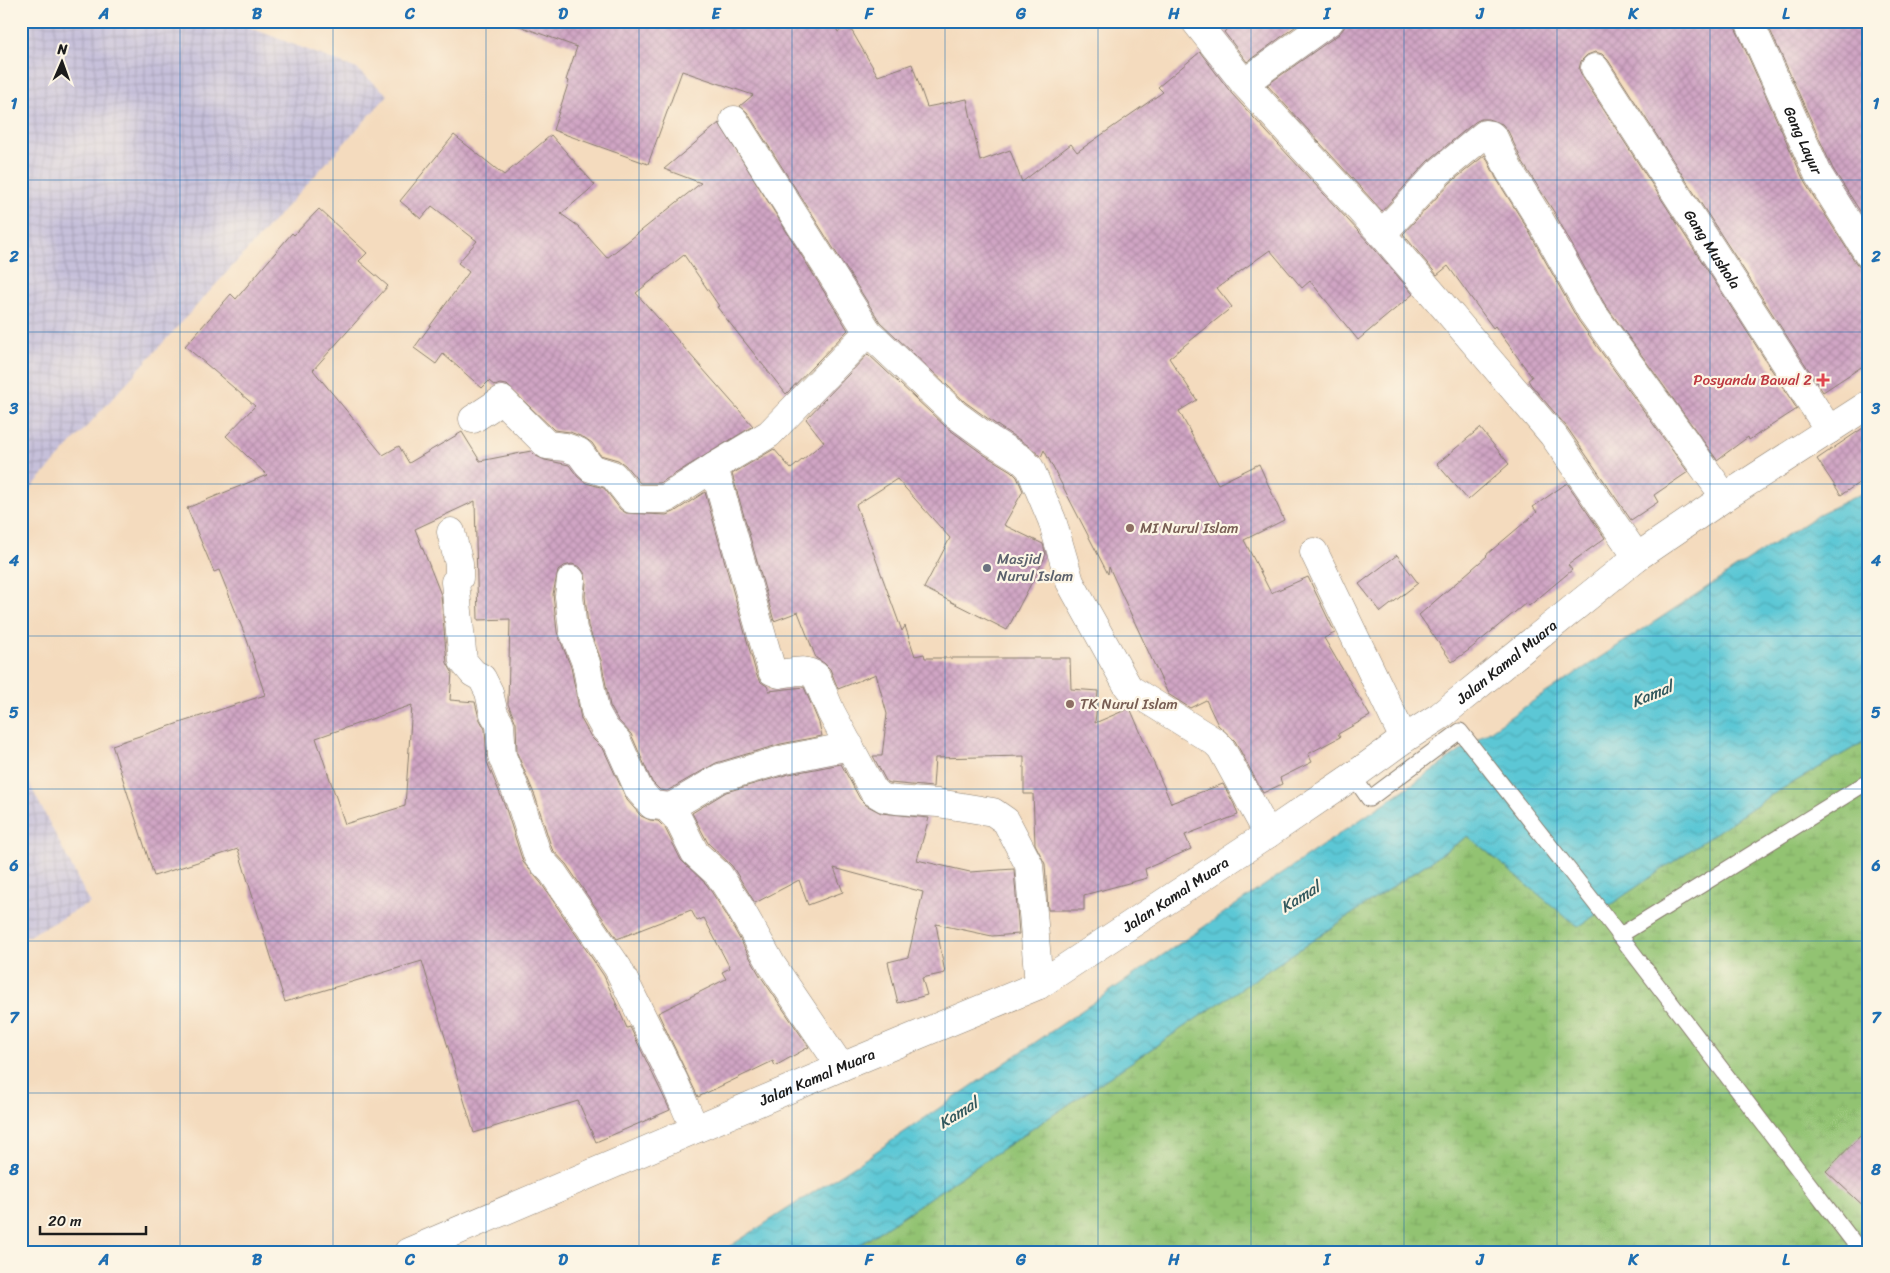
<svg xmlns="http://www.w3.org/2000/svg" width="1890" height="1273" font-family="Sriracha,sans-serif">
	<defs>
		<pattern id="industrial-grid" width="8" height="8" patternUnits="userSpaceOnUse" patternTransform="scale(1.25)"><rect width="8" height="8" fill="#c6c0da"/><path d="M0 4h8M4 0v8" fill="none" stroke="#aaa4ba"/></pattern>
		<pattern id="wetland-marsh" width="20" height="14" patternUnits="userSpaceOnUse" patternTransform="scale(1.25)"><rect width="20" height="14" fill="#92c372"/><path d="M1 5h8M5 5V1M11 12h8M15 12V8" fill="none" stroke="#7da762"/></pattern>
		<pattern id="water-waves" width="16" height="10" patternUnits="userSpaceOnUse" patternTransform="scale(1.25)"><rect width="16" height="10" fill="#5cc7d5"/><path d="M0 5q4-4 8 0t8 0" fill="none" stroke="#4faab6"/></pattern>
		<pattern id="building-cross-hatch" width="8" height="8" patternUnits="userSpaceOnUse" patternTransform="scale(1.25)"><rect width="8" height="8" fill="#d0a5c4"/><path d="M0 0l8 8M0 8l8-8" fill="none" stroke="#b28da8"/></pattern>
	</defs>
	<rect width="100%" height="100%" fill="#fcf5e5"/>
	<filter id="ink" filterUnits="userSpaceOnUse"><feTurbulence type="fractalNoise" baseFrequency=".02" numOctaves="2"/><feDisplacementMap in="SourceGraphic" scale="10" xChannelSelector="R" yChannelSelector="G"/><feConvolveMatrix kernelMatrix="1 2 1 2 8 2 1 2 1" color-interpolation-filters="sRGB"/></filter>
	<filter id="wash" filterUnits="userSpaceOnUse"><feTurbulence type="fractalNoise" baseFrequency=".0096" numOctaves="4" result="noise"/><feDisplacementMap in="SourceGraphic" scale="20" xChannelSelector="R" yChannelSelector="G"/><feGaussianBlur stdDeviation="1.12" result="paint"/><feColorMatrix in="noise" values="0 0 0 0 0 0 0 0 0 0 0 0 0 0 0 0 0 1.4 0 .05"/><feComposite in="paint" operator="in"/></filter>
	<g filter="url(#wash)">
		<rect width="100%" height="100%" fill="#f4dbbe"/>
		<g fill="url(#industrial-grid)">
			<path d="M21,21H233L357,69L388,95L21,499Z"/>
			<path d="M21,767L90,903L21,940Z"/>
		</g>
		<path fill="url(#wetland-marsh)" stroke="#577047" d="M1869,739V1252H849L1468,836L1578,927L1768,797Z"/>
		<path fill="url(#water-waves)" stroke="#3c7278" d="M1869,490V739L1768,797L1578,927L1468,836L849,1252H721L868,1157L1532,702L1819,514Z"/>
		<g id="blocks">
			<g fill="url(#building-cross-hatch)" fill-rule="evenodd">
				<path d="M515,21H832L838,32L849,26L878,76L912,64L927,107L967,99L980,161L1010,150L1022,182L1071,144L1077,152L1163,92L1158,87L1200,52L1232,94L1370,244L1413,294L1358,340L1310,281L1302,288L1270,250L1217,288L1232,307L1169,358L1197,400L1179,411L1218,484L1259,464L1284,520L1244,540L1271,593L1308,577L1335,633L1324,638L1370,716L1338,734L1340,737L1308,754L1312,762L1280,778L1282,784L1263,793L1235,741L1218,725L1206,700L1190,708L1168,694L1109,567L1108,574L1044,450L1041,457L1029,446L1001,428L965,402L880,322L747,112L740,106L753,95L682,71L648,164L553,130L569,81L566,80L577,47L514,24Z"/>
				<path d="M1237,21H1303L1247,62L1224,32Z"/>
				<path d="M1345,21H1734L1735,27L1805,183L1856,263L1861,269L1869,272V362L1823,392L1608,60L1602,54L1595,52L1587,55L1581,61L1579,69L1582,76L1797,409L1749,440L1748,437L1717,460L1604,303L1554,212L1523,163L1508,131L1502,124L1488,119H1481L1475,122L1428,161L1382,211L1267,85L1339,34L1344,28Z"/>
				<path d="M1766,21H1869V225L1833,169Z"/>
				<path d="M719,123L848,330L786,394L717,307L719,306L684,255L636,293L753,426L660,483H640L625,465L618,460L600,455L592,443L585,438L570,432L554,430L507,385L500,384L495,386L489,381L482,388L443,354L436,364L414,348L469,272L458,263L477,241L432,206L421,219L400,201L454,135L504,175L551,135L595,185L561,214L578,226L607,258L701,183L664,169Z"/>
				<path d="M1485,155L1496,178L1527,228L1578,320L1688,472L1654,495L1658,502L1631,520L1566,426L1531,385L1528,380L1532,377L1495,326L1493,328L1448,266L1437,275L1403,234L1450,183Z"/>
				<path d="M319,209L367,253L359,261L388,286L313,370L383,455L399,446L409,463L462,432L480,461L531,451L536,456L545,460L569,465L578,477L586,483L604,488L620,509L626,513L666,515L674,512L705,492L757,676L761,682L767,686L769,691L804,687L819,723L822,736L781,744L716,763L667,791L660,790L652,782L631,734L618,720L610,706L601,660L588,626L585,596L586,582L585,574L580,567L572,564L564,566L558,571L553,594L557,632L571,667L581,719L591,737L604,750L627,800L641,816L650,820L658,821L665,828L681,860L707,885L726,914L759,974L809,1047L775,1066L773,1061L698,1097L658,1013L726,979L722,972L730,968L704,918L697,921L691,910L617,939L566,864L552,849L535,796L517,753L516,723L508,704L510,619L478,620L475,501L415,529L441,595L447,663L452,672L450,700L475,702L479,718L485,729L487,762L505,806L523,862L541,883L604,976L627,1028L630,1027L670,1110L596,1142L578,1101L474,1133L422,961L285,1002L238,849L154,876L112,745L265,695L247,640L219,570L214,572L187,508L267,475L226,436L255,406L185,346L231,294L236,299L292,233L294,235ZM412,705L405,806L345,824L316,738Z"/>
				<path d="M868,354L946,427L983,454L1011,471L1017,477L1023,491L1004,525L1043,544L1046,555L1007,630L924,588L950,538L897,479L856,505L902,631L905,626L915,656L924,654L925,658H1070L1071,689L1098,691L1095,723L1130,708L1171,803L1223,784L1234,804L1238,815L1185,835L1191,849L1145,869L1147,878L1084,895V910H1048L1045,864L1035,844L1033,794H1024V756L935,758L933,787L890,783L886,781L873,756H882L887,714L876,674L838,689L830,669L824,663L816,658L798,612L774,621L732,474L774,449L791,469L824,442L806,419Z"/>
				<path d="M1869,424V476L1841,495L1817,459Z"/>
				<path d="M1480,428L1509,464L1468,500L1437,464Z"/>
				<path d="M1567,483L1605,538L1568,565L1572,570L1529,606L1526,603L1469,650L1452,662L1419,615L1487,556L1486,555L1537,512L1533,507Z"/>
				<path d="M1397,555L1418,583L1381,612L1359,584Z"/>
				<path d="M841,764L860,799L866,805L881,813L929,818L917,860L970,872L1014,869L1019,934L992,936L936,924L945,973L922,978L927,995L898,1003L888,962L908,957L923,892L834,868L843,892L808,905L799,880L755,903L732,866L708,843L692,813L726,792L789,774Z"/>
				<path d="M1869,1127V1211L1826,1171Z"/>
			</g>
		</g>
	</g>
	<g filter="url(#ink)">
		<use href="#blocks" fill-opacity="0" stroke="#887c6d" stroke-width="1"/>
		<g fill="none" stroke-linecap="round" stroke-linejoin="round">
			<g stroke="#887c6d" stroke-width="17">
				<g id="lane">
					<path d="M1353,776L1369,799L1460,731L1605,916L1861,1252"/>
					<path d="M1619,936L1869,781"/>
				</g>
			</g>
			<g stroke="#887c6d" stroke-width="29">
				<g id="street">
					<path d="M1195,21L1244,83L1382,234"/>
					<path id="s1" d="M1749,21L1819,176L1869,255"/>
					<path id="s2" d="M1595,68L1829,430"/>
					<path d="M1244,83L1330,21"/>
					<path d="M734,120L868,332L769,434L714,467L772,671L779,674C792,673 804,667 816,676L831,712L874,792L884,798L896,800L938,803L993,812L1006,821L1029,865L1039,985"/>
					<path d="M868,332L955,414L992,441L1021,459L1030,468L1052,520L1070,582L1127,685L1130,689L1215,742L1221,748L1268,834"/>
					<path d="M473,419L502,400L547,445L565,447L579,452L591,468L613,475L632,499H665L714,467"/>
					<path d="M451,532L459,564V578L455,582L463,661L473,673L482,678L489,692L494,714L500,724L502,756L520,801L538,857L553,873L618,968L673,1079L695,1129"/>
					<path d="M1314,552L1404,739"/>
					<path d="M1637,557L1553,435L1382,234L1439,172L1485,134L1491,135L1494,138L1509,170L1540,220L1591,311L1725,497"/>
					<path d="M571,580L569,596L573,630L586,663L595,711L605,729L617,741L639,790L652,805L671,807"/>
					<path d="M841,1067L772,965L739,906L719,875L695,853L678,819L670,811L671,807L720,778L785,759L850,746"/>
					<path id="s3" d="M408,1252L841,1067L1039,985L1268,834L1353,776L1404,739L1440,716L1637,557L1725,497L1869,404"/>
				</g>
			</g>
			<use href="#lane" stroke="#fff" stroke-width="15"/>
			<use href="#street" stroke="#fff" stroke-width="28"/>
		</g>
	</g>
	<path fill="none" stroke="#1f6fb2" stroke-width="1" stroke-opacity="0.55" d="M180,21V1252M333,21V1252M486,21V1252M639,21V1252M792,21V1252M945,21V1252M1098,21V1252M1251,21V1252M1404,21V1252M1557,21V1252M1710,21V1252M21,180H1869M21,332H1869M21,484H1869M21,636H1869M21,789H1869M21,941H1869M21,1093H1869"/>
	<path fill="#e0444e" stroke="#fcf5e5" stroke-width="2" d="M1820.5 372.5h5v5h5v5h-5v5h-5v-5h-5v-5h5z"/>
	<g fill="#8d6e63" stroke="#fcf5e5" stroke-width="2">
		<circle cx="1130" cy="528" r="5"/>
		<circle cx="1070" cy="704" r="5"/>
	</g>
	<circle fill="#6b7280" stroke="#fcf5e5" stroke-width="2" cx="987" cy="568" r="5"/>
	<g text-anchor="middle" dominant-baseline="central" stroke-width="4.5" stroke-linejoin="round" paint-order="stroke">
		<g font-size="15" fill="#1c1c1c" stroke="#fcf5e5">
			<text stroke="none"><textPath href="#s1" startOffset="131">Gang Layur</textPath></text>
			<text stroke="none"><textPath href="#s2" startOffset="216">Gang Mushola</textPath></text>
			<text stroke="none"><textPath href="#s3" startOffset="1254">Jalan Kamal Muara</textPath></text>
			<text stroke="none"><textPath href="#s3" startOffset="849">Jalan Kamal Muara</textPath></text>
			<text stroke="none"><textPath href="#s3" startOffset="445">Jalan Kamal Muara</textPath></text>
		</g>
		<g font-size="15" fill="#be3a42" stroke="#fcf5e5" text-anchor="end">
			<text x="1812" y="380">Posyandu Bawal 2</text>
		</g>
		<g font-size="15" fill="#785e54" stroke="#fcf5e5" text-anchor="start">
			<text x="1140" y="528">MI Nurul Islam</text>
			<text x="1080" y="704">TK Nurul Islam</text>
		</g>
		<g font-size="15" fill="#5b616d" stroke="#fcf5e5" text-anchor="start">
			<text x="997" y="559">Masjid<tspan x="997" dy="17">Nurul Islam</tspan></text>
		</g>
		<g font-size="16" font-style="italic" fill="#32585d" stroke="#fcf5e5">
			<text transform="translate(1652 694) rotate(-23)">Kamal</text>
			<text transform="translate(1300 897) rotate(-32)">Kamal</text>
			<text transform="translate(958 1113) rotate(-32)">Kamal</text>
		</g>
	</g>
	<rect width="1890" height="1273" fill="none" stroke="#fcf5e5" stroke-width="55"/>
	<g transform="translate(62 62) rotate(2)" stroke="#fcf5e5" stroke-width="4" paint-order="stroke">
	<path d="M0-4L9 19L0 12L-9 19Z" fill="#1c1c1c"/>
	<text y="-8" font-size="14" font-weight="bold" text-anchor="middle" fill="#1c1c1c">N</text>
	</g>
	<path d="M40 1226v8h106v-8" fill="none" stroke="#1c1c1c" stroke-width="2.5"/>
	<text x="48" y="1226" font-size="15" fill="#1c1c1c" stroke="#fcf5e5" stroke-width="4" paint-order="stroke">20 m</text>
	<rect x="28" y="28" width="1834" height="1218" fill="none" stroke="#1f6fb2" stroke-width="2"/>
	<g font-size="16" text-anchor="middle" font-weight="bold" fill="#1f6fb2">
		<text x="104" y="19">A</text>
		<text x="257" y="19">B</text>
		<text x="410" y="19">C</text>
		<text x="563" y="19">D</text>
		<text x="716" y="19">E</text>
		<text x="869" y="19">F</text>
		<text x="1021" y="19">G</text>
		<text x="1174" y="19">H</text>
		<text x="1327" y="19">I</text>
		<text x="1480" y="19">J</text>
		<text x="1633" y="19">K</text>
		<text x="1786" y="19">L</text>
		<text x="14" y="109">1</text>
		<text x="1876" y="109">1</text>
		<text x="14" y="262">2</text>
		<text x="1876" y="262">2</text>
		<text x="14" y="414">3</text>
		<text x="1876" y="414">3</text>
		<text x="14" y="566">4</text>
		<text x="1876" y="566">4</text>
		<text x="14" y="718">5</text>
		<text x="1876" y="718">5</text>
		<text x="14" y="871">6</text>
		<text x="1876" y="871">6</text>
		<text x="14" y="1023">7</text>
		<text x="1876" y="1023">7</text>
		<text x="14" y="1175">8</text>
		<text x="1876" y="1175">8</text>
		<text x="104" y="1265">A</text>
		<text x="257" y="1265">B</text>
		<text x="410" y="1265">C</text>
		<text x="563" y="1265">D</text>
		<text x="716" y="1265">E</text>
		<text x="869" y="1265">F</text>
		<text x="1021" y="1265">G</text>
		<text x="1174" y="1265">H</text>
		<text x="1327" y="1265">I</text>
		<text x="1480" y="1265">J</text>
		<text x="1633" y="1265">K</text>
		<text x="1786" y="1265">L</text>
	</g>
</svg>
